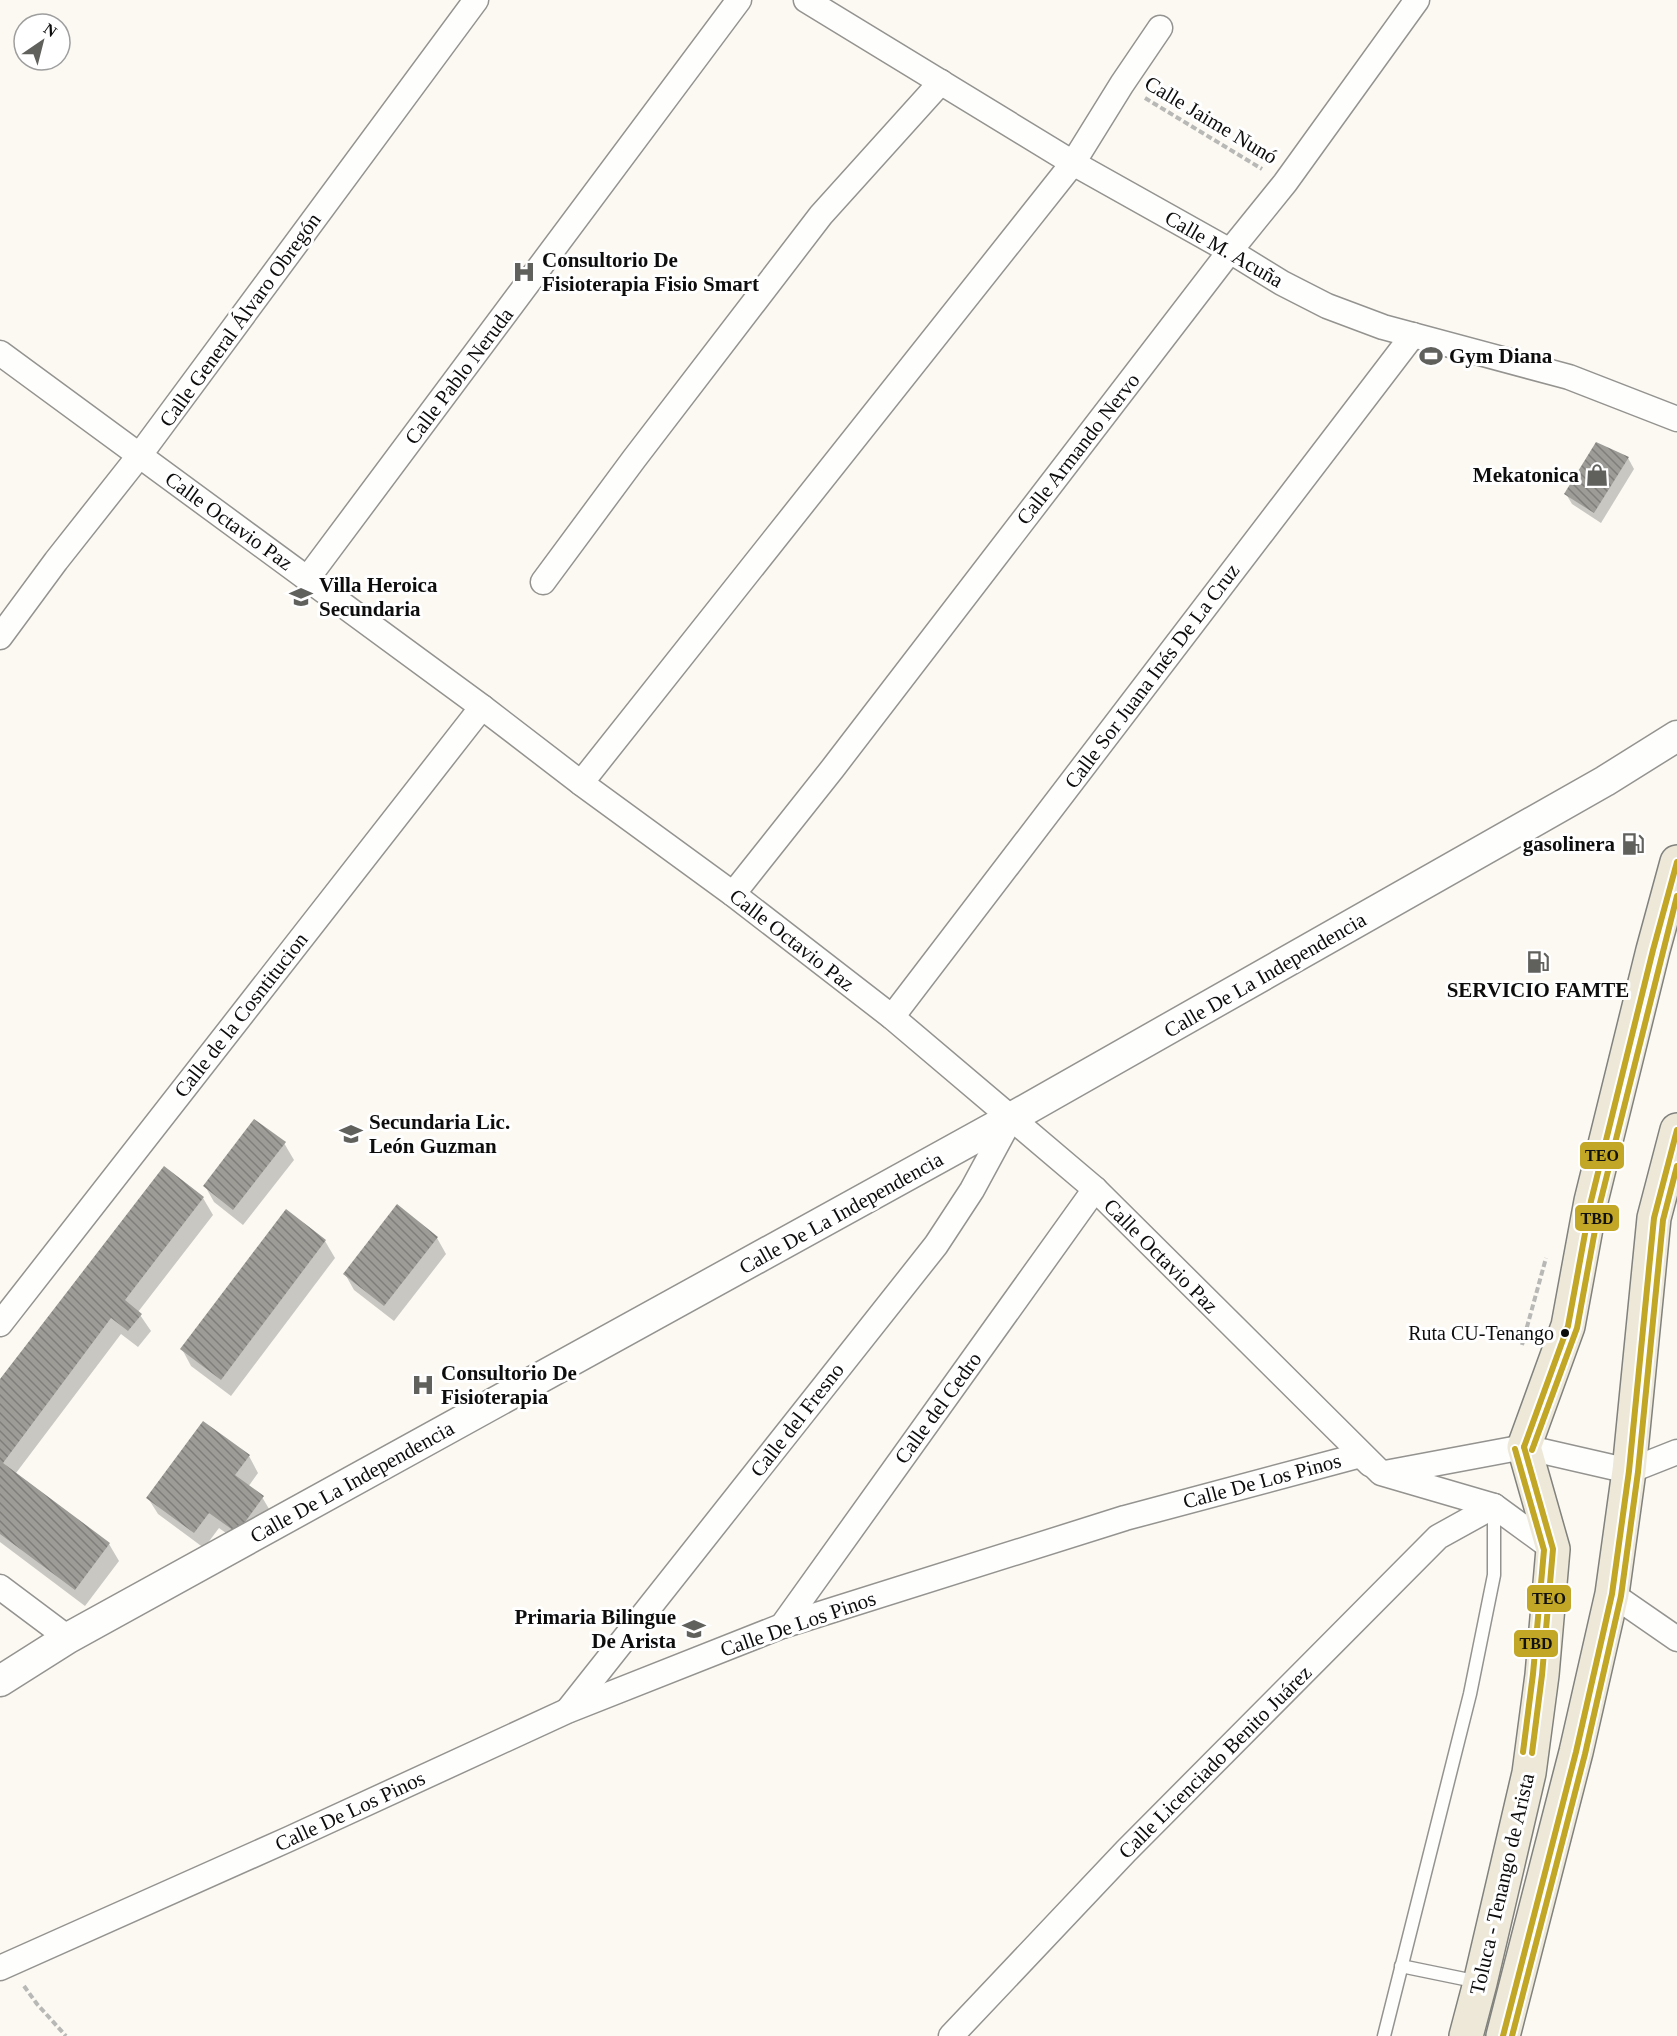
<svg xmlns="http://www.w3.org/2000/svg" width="1677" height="2036" font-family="'Times New Roman',serif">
	<defs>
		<pattern id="building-back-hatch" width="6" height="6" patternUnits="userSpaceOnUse" patternTransform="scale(1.5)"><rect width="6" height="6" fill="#9e9c97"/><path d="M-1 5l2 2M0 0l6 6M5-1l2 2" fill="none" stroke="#7f7e7a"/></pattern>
	</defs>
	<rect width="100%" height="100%" fill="#fbf9f2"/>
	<g fill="#0003">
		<path d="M1628,458L1634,469L1601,523L1572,504L1566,494Z"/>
		<path d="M284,1143L294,1160L243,1225L214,1202L205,1186Z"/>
		<path d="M203,1198L213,1215L138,1312L151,1331L138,1347L121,1334L16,1473L109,1544L119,1561L85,1606L0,1542V1383Z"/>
		<path d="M437,1238L446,1254L394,1321L354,1290L345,1274Z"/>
		<path d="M325,1241L335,1258L231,1396L191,1366L182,1349Z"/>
		<path d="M249,1456L258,1473L248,1487L262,1497L272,1514L247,1548L219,1528L204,1548L158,1514L148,1498Z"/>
	</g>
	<g fill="url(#building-back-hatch)">
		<path d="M1596,442L1629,457L1594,513L1564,494Z"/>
		<path d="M254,1119L286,1142L233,1210L203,1186Z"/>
		<path d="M164,1166L204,1197L125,1300L142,1314L128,1331L111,1318L3,1463L110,1543L75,1590L0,1534V1379Z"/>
		<path d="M397,1204L438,1237L384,1306L343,1274Z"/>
		<path d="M286,1209L326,1240L221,1380L180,1349Z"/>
		<path d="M203,1421L250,1455L235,1475L264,1496L237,1533L209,1513L194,1533L146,1498Z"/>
	</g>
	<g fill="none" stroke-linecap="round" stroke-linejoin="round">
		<g stroke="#949390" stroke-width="15">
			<g id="service">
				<path d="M1401,1966L1479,1982"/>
				<path d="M1384,2036L1470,1694L1494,1575V1506"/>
			</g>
		</g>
		<g stroke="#949390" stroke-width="27">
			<g id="minor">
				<path d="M806,0L1073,163L1230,251L1282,283L1327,306L1383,327L1569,377L1677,419"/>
				<path d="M0,353L482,707L581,783L733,894L892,1017L1095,1189L1381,1473L1494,1506L1553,1549"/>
				<path d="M307,579L739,0"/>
				<path d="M543,582L634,459L821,215L941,82"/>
				<path d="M0,637L56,561L139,456L476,0"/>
				<path d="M581,783L1073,163L1122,84L1160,28"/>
				<path d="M733,894L833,768L1230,251L1285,183L1417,0"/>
				<path d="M892,1017L1413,335"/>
				<path d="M0,1324L482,707"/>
				<path d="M1385,1473L1524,1447L1629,1471L1677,1452"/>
				<path d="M0,1587L68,1638"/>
				<path d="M1612,1594L1677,1639"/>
				<path d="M782,1626L1095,1189"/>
				<path d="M568,1710L936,1245L972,1190L1011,1118"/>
				<path d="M0,1968L289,1839L567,1711L782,1626L1125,1518L1361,1455L1370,1464"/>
				<path d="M951,2036L1126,1851L1438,1537L1494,1506"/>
			</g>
		</g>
		<g stroke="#949390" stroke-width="33">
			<path id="tertiary" d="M0,1681L68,1638L1011,1118L1605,781L1677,736"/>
		</g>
		<g stroke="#81817d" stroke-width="36">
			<g id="primary">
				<path d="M1466,2036L1480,1983L1529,1773L1542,1675L1553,1549L1524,1447L1568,1326L1591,1201L1653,950L1677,862"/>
				<path d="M1503,2036L1576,1752L1612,1594L1629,1471L1654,1218L1677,1130"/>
			</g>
		</g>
		<g stroke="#b8b8b6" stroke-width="4" stroke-dasharray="6 3" stroke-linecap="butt">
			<path d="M1145,98L1262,169"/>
			<path d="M1522,1345L1546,1258"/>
			<path d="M24,1986L37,2004L66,2036"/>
		</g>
		<use href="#service" stroke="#fefefd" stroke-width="12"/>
		<use href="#minor" stroke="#fefefd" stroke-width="24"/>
		<use href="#tertiary" stroke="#fefefd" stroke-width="30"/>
		<use href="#primary" stroke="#ede8d8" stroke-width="33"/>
		<g stroke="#fff" stroke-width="10">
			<g id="bus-1">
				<path d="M1524,1447L1568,1326L1591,1201L1653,950L1677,862"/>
				<path d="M1524,1447L1553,1549L1542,1675L1532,1753"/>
				<path d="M1503,2036L1576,1752L1612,1594L1629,1471L1654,1218L1677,1130"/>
			</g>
		</g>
		<g stroke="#fff" stroke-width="10">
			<g id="bus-2">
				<path d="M1515,1449L1544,1550L1533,1674L1523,1752"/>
				<path d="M1532,1450L1577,1328L1600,1203L1677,896"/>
				<path d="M1512,2036L1585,1754L1621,1596L1638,1472L1663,1220L1677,1166"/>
			</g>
		</g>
		<use href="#bus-1" stroke="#c2a626" stroke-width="6"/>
		<use href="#bus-2" stroke="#c2a626" stroke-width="6"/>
	</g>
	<defs>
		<g id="hospital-bare" transform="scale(1.8)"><path d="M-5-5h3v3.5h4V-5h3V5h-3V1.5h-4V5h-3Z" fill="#60605d" stroke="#fff" stroke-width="2.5" paint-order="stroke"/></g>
		<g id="stadium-bare" transform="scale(1.8)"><path d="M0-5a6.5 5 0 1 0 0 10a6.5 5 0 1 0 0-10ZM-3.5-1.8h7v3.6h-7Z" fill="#60605d" stroke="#fff" stroke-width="2.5" paint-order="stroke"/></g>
		<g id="shop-bare" transform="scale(1.8)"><path d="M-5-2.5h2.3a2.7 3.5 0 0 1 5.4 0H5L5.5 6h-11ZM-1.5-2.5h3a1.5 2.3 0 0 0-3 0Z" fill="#60605d" stroke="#fff" stroke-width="2.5" paint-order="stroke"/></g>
		<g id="school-bare" transform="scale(1.8)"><path d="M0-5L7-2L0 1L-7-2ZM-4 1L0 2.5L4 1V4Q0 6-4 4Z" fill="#60605d" stroke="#fff" stroke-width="2.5" paint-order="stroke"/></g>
		<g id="fuel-bare" transform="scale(1.8)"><path d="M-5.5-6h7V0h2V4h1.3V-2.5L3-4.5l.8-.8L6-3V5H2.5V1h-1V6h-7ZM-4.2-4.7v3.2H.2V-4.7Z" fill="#60605d" stroke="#fff" stroke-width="2.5" paint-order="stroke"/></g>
	</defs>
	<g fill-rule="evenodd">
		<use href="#hospital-bare" x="524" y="272"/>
		<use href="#stadium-bare" x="1431" y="356"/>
		<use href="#shop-bare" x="1597" y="475"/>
		<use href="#school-bare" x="301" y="597"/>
		<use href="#fuel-bare" x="1633" y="844"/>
		<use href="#fuel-bare" x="1538" y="962"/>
		<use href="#school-bare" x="351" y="1134"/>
		<use href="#hospital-bare" x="423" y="1385"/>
		<use href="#school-bare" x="694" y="1629"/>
	</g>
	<circle fill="#0d0d0d" stroke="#fff" stroke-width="2" cx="1565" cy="1333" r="5"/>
	<g text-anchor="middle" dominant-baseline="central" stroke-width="6" stroke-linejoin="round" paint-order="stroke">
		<g font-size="20" fill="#0d0d0d" stroke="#fff" text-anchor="end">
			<text x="1554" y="1333">Ruta CU-Tenango</text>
		</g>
		<g font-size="21" fill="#0d0d0d" stroke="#fff">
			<text transform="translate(1211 120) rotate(31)">Calle Jaime Nunó</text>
			<text transform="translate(1224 249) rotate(30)">Calle M. Acuña</text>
			<text transform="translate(240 320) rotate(-54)">Calle General Álvaro Obregón</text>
			<text transform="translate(459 376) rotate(-53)">Calle Pablo Neruda</text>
			<text transform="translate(1078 449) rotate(-52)">Calle Armando Nervo</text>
			<text transform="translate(229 521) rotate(36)">Calle Octavio Paz</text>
			<text transform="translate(1152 676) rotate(-53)">Calle Sor Juana Inés De La Cruz</text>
			<text transform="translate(792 940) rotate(38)">Calle Octavio Paz</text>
			<text transform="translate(1265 975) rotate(-30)">Calle De La Independencia</text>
			<text transform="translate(241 1015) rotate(-52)">Calle de la Cosntitucion</text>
			<text transform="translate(841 1213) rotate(-29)">Calle De La Independencia</text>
			<text transform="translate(1161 1256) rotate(45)">Calle Octavio Paz</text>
			<text transform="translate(938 1408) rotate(-54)">Calle del Cedro</text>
			<text transform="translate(797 1420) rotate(-52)">Calle del Fresno</text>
			<text transform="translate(1262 1481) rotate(-15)">Calle De Los Pinos</text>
			<text transform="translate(352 1482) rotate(-29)">Calle De La Independencia</text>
			<text transform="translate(798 1624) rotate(-19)">Calle De Los Pinos</text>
			<text transform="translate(1215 1762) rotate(-45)">Calle Licenciado Benito Juárez</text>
			<text transform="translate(350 1811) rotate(-25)">Calle De Los Pinos</text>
			<text transform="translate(1502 1884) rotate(-77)">Toluca - Tenango de Arista</text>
		</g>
		<g font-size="21" font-weight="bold" fill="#0d0d0d" stroke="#fff" text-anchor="start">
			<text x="542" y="260">Consultorio De<tspan x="542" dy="24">Fisioterapia Fisio Smart</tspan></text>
			<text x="1449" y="356">Gym Diana</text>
			<text x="1579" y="475" text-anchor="end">Mekatonica</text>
			<text x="319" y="585">Villa Heroica<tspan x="319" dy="24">Secundaria</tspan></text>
			<text x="1615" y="844" text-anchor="end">gasolinera</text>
			<text x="1538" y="990" text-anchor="middle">SERVICIO FAMTE</text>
			<text x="369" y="1122">Secundaria Lic.<tspan x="369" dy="24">León Guzman</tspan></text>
			<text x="441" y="1373">Consultorio De<tspan x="441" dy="24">Fisioterapia</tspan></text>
			<text x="676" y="1617" text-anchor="end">Primaria Bilingue<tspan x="676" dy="24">De Arista</tspan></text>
		</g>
	</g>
	<g stroke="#fff" stroke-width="2">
		<rect x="1579" y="1141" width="46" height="29" rx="6" fill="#c2a626"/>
		<rect x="1574" y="1204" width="46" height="28" rx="6" fill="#c2a626"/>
		<rect x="1526" y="1584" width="46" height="29" rx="6" fill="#c2a626"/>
		<rect x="1513" y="1629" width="46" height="29" rx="6" fill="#c2a626"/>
	</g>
	<g font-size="16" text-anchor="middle" font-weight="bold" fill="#111">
		<text x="1602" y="1161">TEO</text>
		<text x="1597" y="1224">TBD</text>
		<text x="1549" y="1604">TEO</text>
		<text x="1536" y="1649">TBD</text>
	</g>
	<g transform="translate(42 42) rotate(35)"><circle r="28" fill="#ffffff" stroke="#9e9e9e" stroke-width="1.5"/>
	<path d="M0-4.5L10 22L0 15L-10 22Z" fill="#60605d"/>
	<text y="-9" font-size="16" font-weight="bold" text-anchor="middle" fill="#0d0d0d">N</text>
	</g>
</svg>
